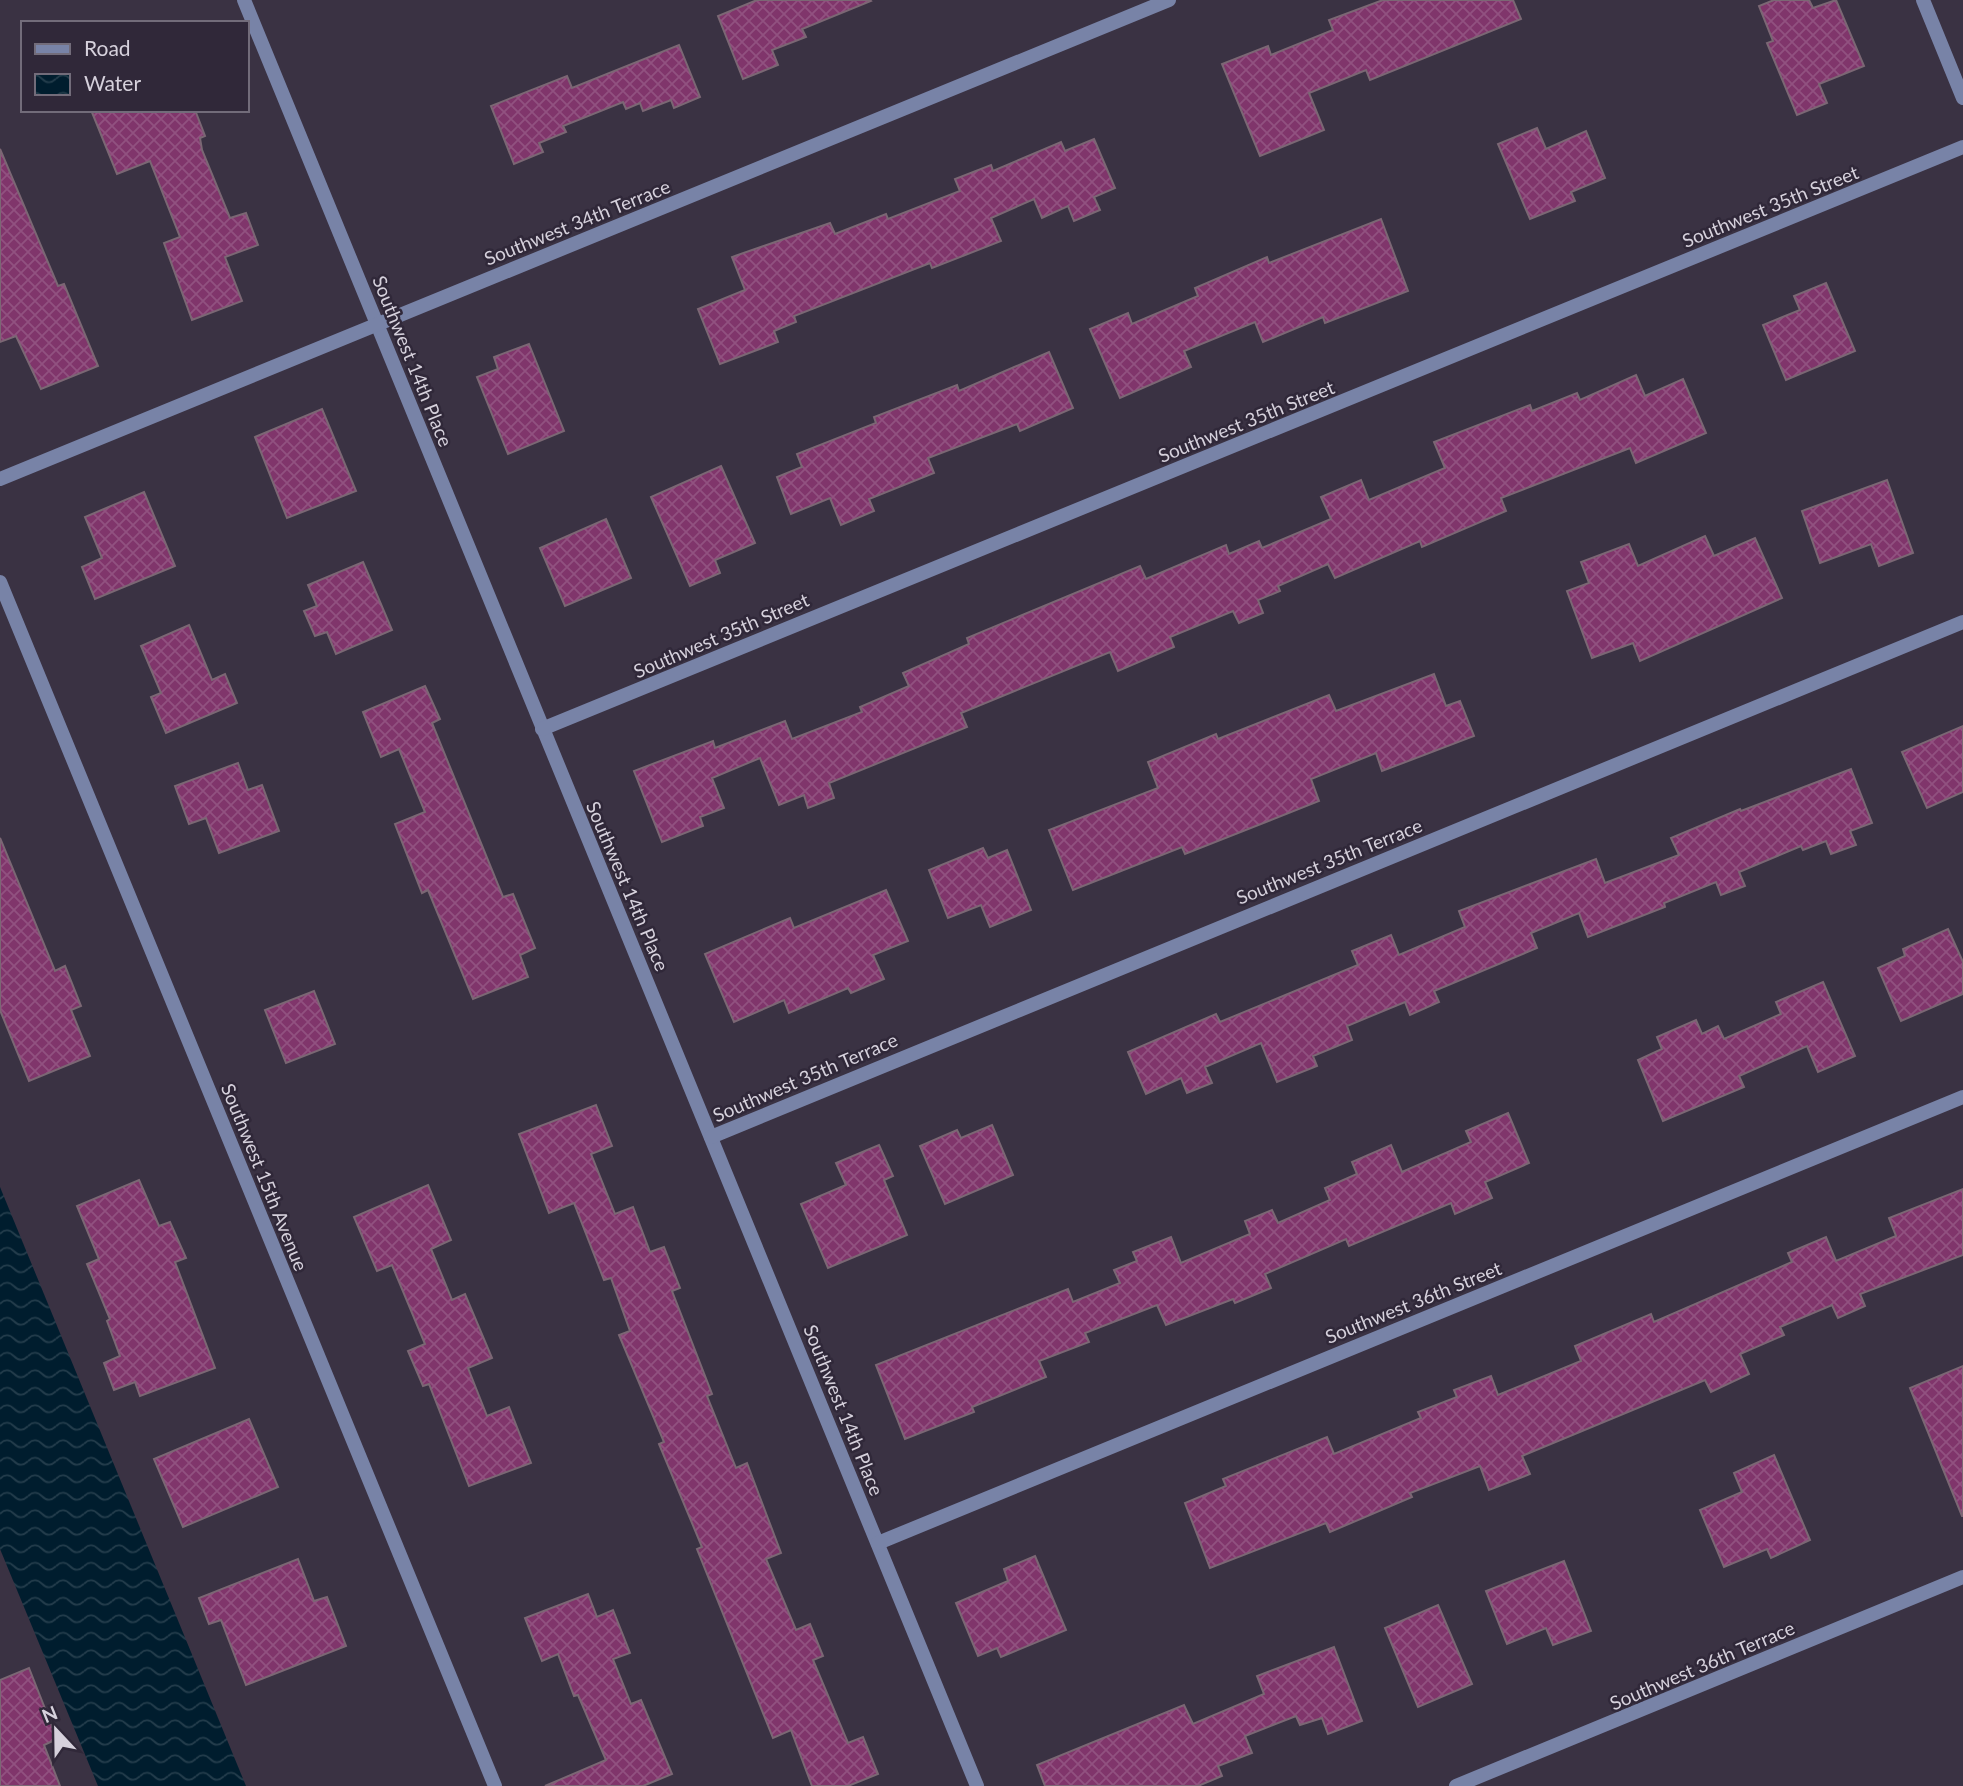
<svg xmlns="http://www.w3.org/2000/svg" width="1963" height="1786" font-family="Lato,sans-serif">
	<defs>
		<pattern id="water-waves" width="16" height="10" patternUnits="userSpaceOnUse" patternTransform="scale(1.75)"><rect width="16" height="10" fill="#001d2e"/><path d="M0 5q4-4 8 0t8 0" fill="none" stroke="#243d4c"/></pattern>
		<pattern id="building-cross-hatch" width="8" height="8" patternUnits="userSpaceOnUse" patternTransform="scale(1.75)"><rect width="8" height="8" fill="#80356b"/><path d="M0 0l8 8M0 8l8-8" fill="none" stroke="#915180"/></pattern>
	</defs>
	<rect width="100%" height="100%" fill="#3a3243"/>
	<path fill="url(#water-waves)" d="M0,1187L246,1786H98L0,1549Z"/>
	<g fill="url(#building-cross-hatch)" stroke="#7b6774" stroke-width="2">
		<path d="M757,0H870L871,1L802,29L806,37L772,50L778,65L743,79L718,16Z"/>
		<path d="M1383,0H1513L1521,19L1370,80L1366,70L1309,93L1324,130L1260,156L1222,64L1268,46L1271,55L1333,30L1329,20Z"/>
		<path d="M1774,0H1809L1813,8L1836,0L1864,66L1819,84L1827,103L1797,115L1767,43L1773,41L1759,6Z"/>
		<path d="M679,45L700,97L674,108L671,100L643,111L640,103L626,109L623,102L563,126L566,132L539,143L543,152L514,164L491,106L567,76L572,88Z"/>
		<path d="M91,110H195L205,136L200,138L202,150L230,218L246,213L258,245L225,257L242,301L192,320L164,243L180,237L150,161L117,174Z"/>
		<path d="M1537,128L1546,149L1586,131L1605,178L1571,192L1575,201L1530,219L1498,144Z"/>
		<path d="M1094,139L1115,188L1094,197L1100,210L1074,221L1068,206L1042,218L1034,199L991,218L1001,241L932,268L930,263L794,316L796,322L774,331L778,342L720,364L698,309L745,290L732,257L830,223L835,234L886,214L888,219L960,191L955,179L991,165L993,171L1061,142L1065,151Z"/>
		<path d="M0,149L58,286L64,284L98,366L41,389L16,336L0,342Z"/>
		<path d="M1381,219L1408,291L1325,323L1323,317L1263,342L1255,322L1184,351L1191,367L1120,398L1090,329L1128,313L1132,324L1198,296L1195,288L1267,257L1269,263Z"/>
		<path d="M1826,283L1855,351L1786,380L1763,325L1800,310L1794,296Z"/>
		<path d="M529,344L564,431L508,454L477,377L498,369L494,357Z"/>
		<path d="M1049,352L1073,408L1020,431L1017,424L928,458L934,473L869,499L874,511L841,525L830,498L791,514L777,477L802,467L797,454L876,423L874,417L957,385L959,391Z"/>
		<path d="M1636,375L1645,396L1683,379L1706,433L1636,463L1630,448L1501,498L1506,511L1422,547L1420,541L1335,578L1328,564L1278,586L1280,591L1258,600L1263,613L1239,623L1233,611L1170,637L1174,647L1118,671L1110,652L961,713L967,727L829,783L834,798L808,808L804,795L779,805L760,758L712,778L724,808L700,817L703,826L662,842L634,771L713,741L715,748L785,721L792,739L862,712L860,707L909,686L903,673L969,644L967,638L1140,566L1146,579L1226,545L1229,554L1259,541L1262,548L1331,519L1321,497L1361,480L1369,500L1445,468L1434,442L1530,405L1532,411L1577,393L1580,400Z"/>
		<path d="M322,409L356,491L287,518L255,437Z"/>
		<path d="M721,466L755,543L715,560L720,573L690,586L651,497Z"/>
		<path d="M1887,480L1913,553L1879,566L1871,544L1820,563L1802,511Z"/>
		<path d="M144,492L175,566L95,599L82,567L102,558L85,517Z"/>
		<path d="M606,519L631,578L565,606L540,548Z"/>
		<path d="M1705,536L1714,556L1755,538L1782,598L1640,661L1633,643L1592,658L1567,591L1589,583L1581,562L1629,544L1638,566Z"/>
		<path d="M363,562L392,630L336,654L327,632L315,636L304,611L317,606L308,585Z"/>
		<path d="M189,625L212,680L225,674L237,703L166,733L151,697L161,693L141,646Z"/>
		<path d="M1434,674L1446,706L1460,701L1474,736L1382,771L1376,753L1311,779L1319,801L1185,854L1182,847L1073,890L1049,830L1158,788L1148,762L1216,734L1218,739L1329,695L1336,711Z"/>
		<path d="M425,686L440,719L432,723L503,897L513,894L535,948L520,955L528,977L473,999L428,890L422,893L395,824L425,812L399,749L381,757L363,712Z"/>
		<path d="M1963,726V792L1927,808L1902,752Z"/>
		<path d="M238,763L248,790L262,785L279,831L219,853L206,818L189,824L175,786Z"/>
		<path d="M1851,769L1872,823L1850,831L1856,845L1831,854L1826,841L1803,850L1801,846L1739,872L1745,886L1721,895L1716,882L1664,903L1665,907L1588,937L1579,913L1531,933L1537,948L1434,991L1439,1002L1410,1015L1405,1002L1347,1026L1352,1040L1313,1056L1317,1066L1277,1082L1261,1043L1205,1067L1212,1083L1187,1093L1181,1078L1146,1094L1128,1052L1216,1014L1220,1022L1358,965L1352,951L1391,935L1399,955L1465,927L1459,911L1596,859L1605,883L1679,855L1671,838L1740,809L1741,811Z"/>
		<path d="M0,838L55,971L65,966L81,1006L71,1010L90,1056L29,1081L0,1010Z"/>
		<path d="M983,848L988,858L1007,850L1031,910L990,927L981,905L948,918L929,870Z"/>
		<path d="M886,890L908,941L873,955L884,979L851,993L848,988L789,1013L784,1000L734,1022L705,954L790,918L794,928Z"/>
		<path d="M1948,929L1963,962V994L1901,1021L1878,968L1905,956L1903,949Z"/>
		<path d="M1823,982L1855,1056L1818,1072L1807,1046L1739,1076L1744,1087L1663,1121L1638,1060L1662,1049L1657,1037L1696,1020L1702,1034L1718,1026L1724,1039L1781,1014L1776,1002Z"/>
		<path d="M314,991L335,1044L286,1063L265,1010Z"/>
		<path d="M596,1105L612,1146L591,1154L615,1214L633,1207L650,1252L664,1247L680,1288L672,1291L712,1394L707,1396L736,1468L747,1463L781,1553L766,1559L796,1630L810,1624L823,1656L813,1660L848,1743L863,1737L878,1774L848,1786H812L791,1730L773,1738L697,1549L702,1547L659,1444L664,1442L619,1335L630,1331L611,1278L604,1280L574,1203L549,1213L519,1134Z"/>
		<path d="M1508,1113L1529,1163L1485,1182L1492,1198L1455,1214L1451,1203L1349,1246L1346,1239L1265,1274L1271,1288L1235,1303L1233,1299L1166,1325L1157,1305L1085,1333L1089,1342L1039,1361L1046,1377L972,1407L974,1412L905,1439L876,1365L1068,1289L1073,1302L1120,1283L1114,1270L1137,1261L1133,1252L1171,1237L1181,1263L1250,1234L1245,1221L1272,1210L1278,1223L1330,1200L1325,1188L1357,1174L1352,1162L1391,1145L1402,1172L1471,1142L1466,1131Z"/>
		<path d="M992,1125L1013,1175L945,1204L920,1146L957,1130L961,1138Z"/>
		<path d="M879,1145L893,1176L884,1180L907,1235L828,1268L801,1204L846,1185L836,1163Z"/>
		<path d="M139,1180L159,1226L170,1222L186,1258L175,1262L215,1368L140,1396L135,1382L114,1390L104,1363L120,1356L107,1321L110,1319L87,1264L99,1259L77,1206Z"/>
		<path d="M428,1185L451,1240L431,1249L452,1300L465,1294L492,1358L468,1368L487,1416L509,1407L531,1463L469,1486L429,1384L423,1386L408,1351L425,1344L392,1265L377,1271L354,1217Z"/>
		<path d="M1963,1189V1255L1860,1294L1865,1306L1838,1318L1832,1305L1780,1327L1784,1335L1740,1354L1749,1374L1711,1392L1705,1380L1522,1456L1530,1474L1489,1490L1480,1466L1410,1493L1412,1497L1330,1532L1326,1523L1210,1568L1185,1503L1226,1486L1223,1479L1327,1437L1334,1454L1421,1418L1418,1412L1457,1397L1454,1390L1491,1376L1498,1395L1581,1361L1575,1346L1651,1314L1654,1322L1792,1262L1788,1253L1826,1237L1836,1261L1896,1236L1889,1218Z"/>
		<path d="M1963,1366V1516H1962L1910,1388Z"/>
		<path d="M249,1419L278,1487L183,1527L154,1459Z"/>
		<path d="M1774,1455L1810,1540L1771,1558L1767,1549L1724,1567L1700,1510L1742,1492L1734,1473Z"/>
		<path d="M1035,1556L1066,1630L1001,1657L997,1648L978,1656L956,1603L1008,1581L1004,1569Z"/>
		<path d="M298,1559L314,1601L327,1597L346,1646L246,1685L221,1620L209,1624L199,1598Z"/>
		<path d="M1564,1561L1591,1631L1553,1645L1546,1628L1507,1644L1486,1591Z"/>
		<path d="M588,1594L597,1617L613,1610L630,1653L613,1659L631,1704L641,1700L672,1774L643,1786H545L606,1760L578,1695L574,1696L558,1654L542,1661L525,1618Z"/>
		<path d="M1438,1605L1472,1684L1418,1707L1385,1628Z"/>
		<path d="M1334,1647L1362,1721L1328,1734L1322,1718L1300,1725L1296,1716L1245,1736L1252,1753L1218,1766L1222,1776L1198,1786H1045L1037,1765L1184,1705L1193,1724L1264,1694L1257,1676Z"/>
		<path d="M29,1668L57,1739L44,1745L60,1786H0V1680Z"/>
	</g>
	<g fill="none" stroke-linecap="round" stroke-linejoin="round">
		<g stroke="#7883a7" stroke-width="14">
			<path d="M244,0L977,1786"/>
			<path d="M1923,0L1963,98"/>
			<path d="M0,479L1169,0"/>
			<path d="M0,582L495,1786"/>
			<path d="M542,729L1963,147"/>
			<path d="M711,1137L1963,622"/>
			<path d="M878,1543L1963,1097"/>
			<path d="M1456,1786L1963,1577"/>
		</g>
	</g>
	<g text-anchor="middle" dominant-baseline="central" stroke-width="5" stroke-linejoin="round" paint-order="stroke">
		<g font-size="19" fill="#d6d1dc" stroke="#302839">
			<text transform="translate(1770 206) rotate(-22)">Southwest 35th Street</text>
			<text transform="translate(577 222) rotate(-22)">Southwest 34th Terrace</text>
			<text transform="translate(413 361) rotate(68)">Southwest 14th Place</text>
			<text transform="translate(1246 421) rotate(-22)">Southwest 35th Street</text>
			<text transform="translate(721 635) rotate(-23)">Southwest 35th Street</text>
			<text transform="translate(1329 861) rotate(-22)">Southwest 35th Terrace</text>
			<text transform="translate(628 886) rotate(67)">Southwest 14th Place</text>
			<text transform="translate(805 1077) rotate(-23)">Southwest 35th Terrace</text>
			<text transform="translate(265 1177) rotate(68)">Southwest 15th Avenue</text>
			<text transform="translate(1413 1302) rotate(-22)">Southwest 36th Street</text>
			<text transform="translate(844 1410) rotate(68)">Southwest 14th Place</text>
			<text transform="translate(1702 1665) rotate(-23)">Southwest 36th Terrace</text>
		</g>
	</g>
	<rect x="21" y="21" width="228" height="91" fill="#302839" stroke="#726c7a" stroke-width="2"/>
	<rect x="35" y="44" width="35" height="10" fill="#7883a7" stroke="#726c7a" stroke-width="2"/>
	<text x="84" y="56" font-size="21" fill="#d6d1dc">Road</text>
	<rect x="35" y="74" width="35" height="21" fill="url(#water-waves)" stroke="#726c7a" stroke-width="2"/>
	<text x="84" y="91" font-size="21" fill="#d6d1dc">Water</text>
	<g transform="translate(56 1730) rotate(338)" stroke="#302839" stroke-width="5" paint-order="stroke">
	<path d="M0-5L12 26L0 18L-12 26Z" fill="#d6d1dc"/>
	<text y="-10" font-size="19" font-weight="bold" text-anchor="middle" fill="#d6d1dc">N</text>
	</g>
</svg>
